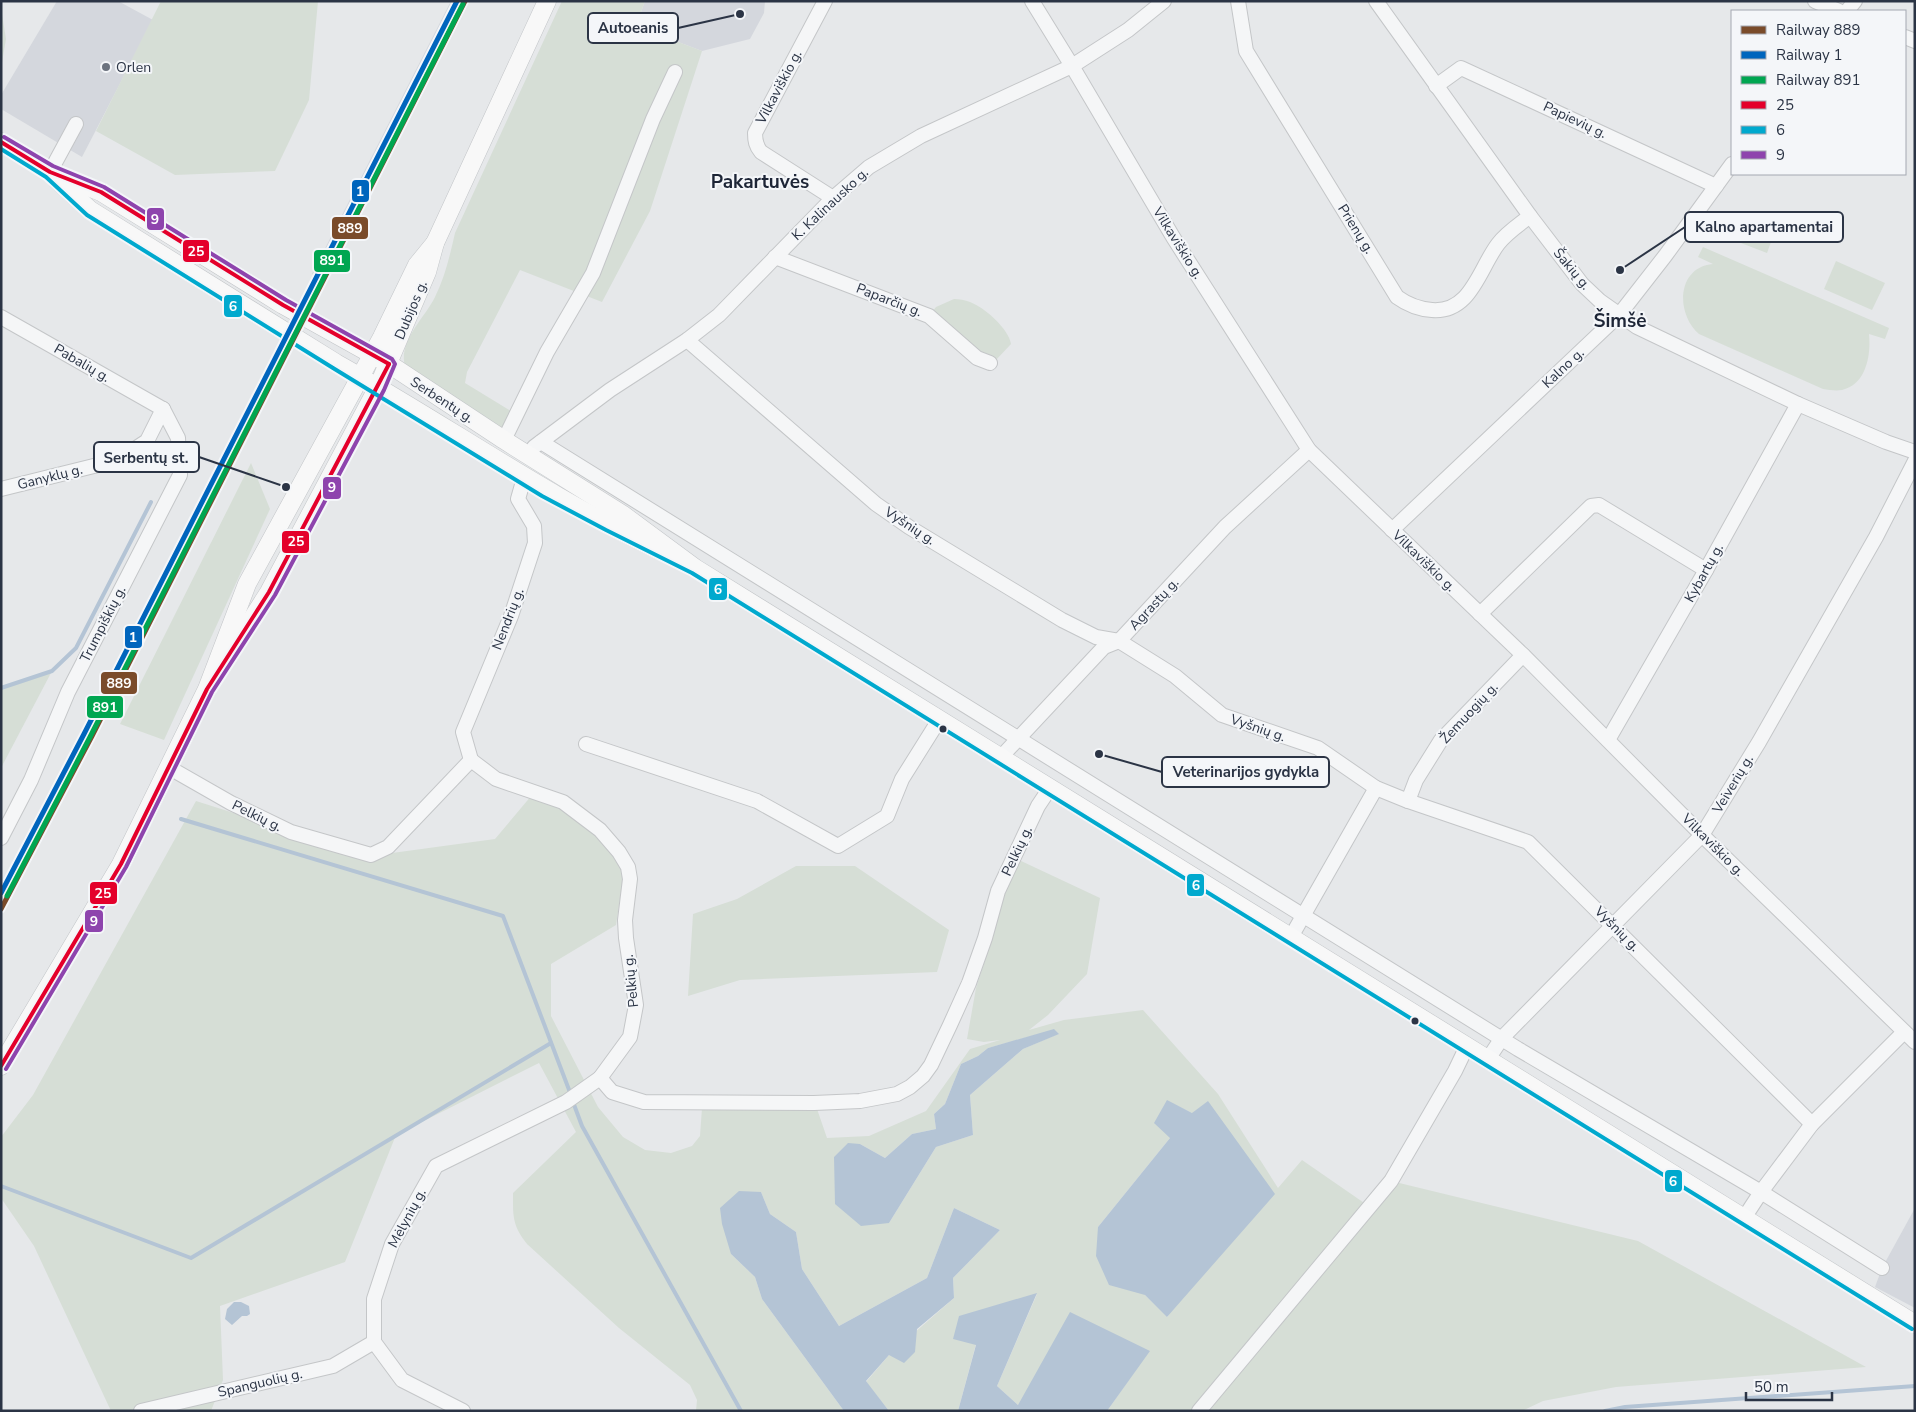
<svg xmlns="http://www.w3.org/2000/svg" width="1916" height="1412" font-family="'Nunito Sans',sans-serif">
	<rect width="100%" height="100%" fill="#e6e8ea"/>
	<g fill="#d4d7dd">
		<path d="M57,1H118L153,20L82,157L1,109V95Z"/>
		<path d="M451,1H470L327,282L312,274Z"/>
		<path d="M645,1H765L764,13L750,39L702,51L636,26Z"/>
		<path d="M1915,1208V1308L1875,1287L1882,1268Z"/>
	</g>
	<g fill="#d6ded6" fill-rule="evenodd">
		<path d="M161,1H318L309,100L275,171L175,175L96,131Z"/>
		<path d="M562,1H645L636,26L702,51L650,211L602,302L520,270L467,372L465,383L511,411L501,432L405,367C398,341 424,319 435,297C445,277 450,255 455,233Z"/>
		<path d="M1,8L6,39L1,68Z"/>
		<path d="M1740,218L1775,231L1767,253L1733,240Z"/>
		<path d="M1703,247L1889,328L1885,339L1869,334C1871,354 1867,384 1842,390C1836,391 1829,390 1823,389L1699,334C1675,313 1677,267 1713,264L1698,257Z"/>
		<path d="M1836,261L1885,283L1872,310L1824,289Z"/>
		<path d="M954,299C959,299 965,300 970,302C984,307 1009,329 1011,344L995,361L990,363L929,316L936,307Z"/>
		<path d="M251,463L270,509L164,740L120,724Z"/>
		<path d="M52,671L1,768V688Z"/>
		<path d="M532,795L565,809L612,849L621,866L623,879L616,925L551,964V1016L598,1107L623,1137L645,1150L671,1153L692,1146L700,1136L702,1108L817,1109L827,1138L869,1136L926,1111L970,1049L1000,1040L984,1042L967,1039L976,988L990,945L1004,894L1019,860L1100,898L1087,974L1048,1015L1029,1030L1064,1020L1143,1010L1218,1094L1278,1188L1302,1160L1370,1207L1391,1181L1638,1241L1866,1367L1616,1387L1543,1401L1522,1411H1107L1149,1351L1018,1405L997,1386L1037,1294L976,1344L958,1411H889L866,1382L889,1355L954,1298L953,1278L1000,1230L954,1208L927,1278L839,1326L802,1269L796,1232L770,1214L761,1192L731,1254L755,1277L762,1299L844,1411H696L697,1400L690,1385L619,1328L527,1244C512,1225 513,1216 513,1193L576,1132L539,1063L396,1135L345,1262L220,1306L223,1380L211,1411H111L34,1246L1,1198V1137L33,1095L196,801L370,856L495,839ZM1054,1030L1058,1034L1023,1049L970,1095L973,1135L936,1147L889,1223L860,1144L885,1158L912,1134L936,1129L934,1114L945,1104L961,1064L978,1056L988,1048ZM1167,1101L1192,1113L1168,1317L1145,1295L1098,1227L1170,1138Z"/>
		<path d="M796,866H855L949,930L937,972L740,980L688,996L693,914L737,899Z"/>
	</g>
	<g fill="#b4c4d5">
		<path d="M1054,1029L1059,1034L1023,1049L970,1095L973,1135L936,1147L889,1223L861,1226L835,1204L834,1157L848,1143L860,1144L885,1158L912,1134L936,1129L934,1114L945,1104L961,1064L978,1056L988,1048Z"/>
		<path d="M1167,1100L1192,1113L1208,1101L1275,1194L1167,1317L1145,1295L1109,1285L1096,1256L1098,1227L1170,1138L1154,1123Z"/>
		<path d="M739,1191L761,1192L770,1214L796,1232L802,1269L839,1326L927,1278L954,1208L1000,1230L953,1278L954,1298L917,1329L915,1352L904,1363L889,1355L866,1381L889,1411H844L762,1299L755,1277L731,1254L722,1224L720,1208Z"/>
		<path d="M1037,1293L997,1386L1018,1405L1070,1312L1150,1351L1107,1411H958L976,1345L953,1339L959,1316Z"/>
		<path d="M234,1302H241L249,1306L250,1314L247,1316H242L232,1325L225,1319L227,1309Z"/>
	</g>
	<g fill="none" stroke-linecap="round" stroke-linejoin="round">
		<g stroke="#b4c4d5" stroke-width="4">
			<path d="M1,688L52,671L76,648L151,502"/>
			<path d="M181,819L503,916L571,1095"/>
			<path d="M573,1102L582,1126L741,1411"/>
			<path d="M1,1186L191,1258L551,1043"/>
			<path d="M1605,1411L1625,1407L1915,1386"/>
		</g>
		<g stroke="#c4c6c8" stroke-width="16">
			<g id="minor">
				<path d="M825,1L755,133C755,141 756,146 761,152L833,198"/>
				<path d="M1032,1L1072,66L1173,237L1309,450L1523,655L1702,835L1915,1042"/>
				<path d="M1238,1L1246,51L1397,297C1408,305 1418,309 1432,310C1471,313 1479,269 1498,244C1506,233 1520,224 1530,216"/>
				<path d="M1376,1L1530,216L1582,284L1600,301L1637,327L1798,404L1886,442L1915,452"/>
				<path d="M1815,1L1839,11"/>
				<path d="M1847,11L1855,1"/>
				<path d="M1905,37L1915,41"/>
				<path d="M1436,86L1461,68L1716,186"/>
				<path d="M50,172L76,124"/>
				<path d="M775,257L929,316L977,358L990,363"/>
				<path d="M1,317L163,409"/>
				<path d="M687,340L876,504L909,527L1062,620L1096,637L1119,641L1175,676L1222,715L1318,748L1376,788L1408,801L1528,842L1812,1124"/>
				<path d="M504,440L547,352L593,273L653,119L675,72"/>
				<path d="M541,442L1518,1049L1761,1192L1882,1268"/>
				<path d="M534,447L610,390L687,340L719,315L833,198L869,167L921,136L1072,66L1128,30L1164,1"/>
				<path d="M1,489L118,460L147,441L163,409"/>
				<path d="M1392,530L1619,315L1665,256L1732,164"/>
				<path d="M1480,614L1591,506L1599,505L1706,570"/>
				<path d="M1608,740L1706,570L1798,404"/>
				<path d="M586,744L757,801L838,846L887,816L902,779L939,720"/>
				<path d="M1001,757L1104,647L1119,641L1225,527L1309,450"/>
				<path d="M471,760L463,732L511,616L535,543L534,526L518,499L524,478"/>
				<path d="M168,767L231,803L291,832L371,855L388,847L471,760L496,779L563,802L600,830L619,852L628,867L630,879L625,920L626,938L636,1005L630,1037L600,1078L612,1092L644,1102L814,1103L860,1101L897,1094L910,1087L923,1076L931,1065L950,1025L969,983L985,938L998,891L1038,806L1050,788"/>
				<path d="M1408,801L1416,780L1441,740L1523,655"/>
				<path d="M1,838L31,780L68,692L180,475L178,438L163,409"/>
				<path d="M1291,937L1376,788"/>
				<path d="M1488,1059L1502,1038L1702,835L1759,742L1876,537L1915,461"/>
				<path d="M1744,1218L1761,1192L1812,1124L1904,1032"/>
				<path d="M141,1411L333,1366L374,1342"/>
				<path d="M463,1411L402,1380L374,1342V1299L392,1244L436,1166L566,1102L600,1078"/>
				<path d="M1199,1411L1391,1181L1455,1071L1467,1046"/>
			</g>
		</g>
		<g stroke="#c2c5c8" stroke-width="19">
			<g id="major">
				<path d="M1,142L50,172L101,192L283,305L389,364L504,440L622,514L695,568L1915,1324"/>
				<path d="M56,179L90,210L336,363C445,424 546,496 659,550"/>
				<path d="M227,658L269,592L378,387L427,272L435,243L547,1"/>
				<path d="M1,1066L121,864L207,689L247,584L382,337L417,265L435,243"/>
			</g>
		</g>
		<use href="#minor" stroke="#f5f6f7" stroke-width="14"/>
		<use href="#major" stroke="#f8f8f8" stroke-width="18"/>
		<g stroke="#f4f6f9" stroke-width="8">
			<g id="bus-1">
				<path d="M1,142L50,172L101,192L283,305L389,364"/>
				<path d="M1,1066L121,864L207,689L269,592L389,364"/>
			</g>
		</g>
		<g stroke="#f4f6f9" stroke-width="8">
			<path id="bus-2" d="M1,149L46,177L87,215L333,368L542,496L606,530L692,573L1912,1329"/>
		</g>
		<g stroke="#f4f6f9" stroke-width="8">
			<path id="bus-3" d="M4,137L53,166L104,187L286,300L392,359L395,364L384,390L275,595L212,692L126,867L6,1069"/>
		</g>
		<use href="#bus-1" stroke="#e4002b" stroke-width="4"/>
		<use href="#bus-2" stroke="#00a9ce" stroke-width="4"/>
		<use href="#bus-3" stroke="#8e44ad" stroke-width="4"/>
		<g stroke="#f4f6f9" stroke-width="9">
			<path id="rail-1" d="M1,909L92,736L465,1"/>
		</g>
		<g stroke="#f4f6f9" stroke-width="9">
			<path id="rail-2" d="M1,893L84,734L457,1"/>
		</g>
		<g stroke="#f4f6f9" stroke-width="9">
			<path id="rail-3" d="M7,896L90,737L463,4"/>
		</g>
		<use href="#rail-1" stroke="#7a4b2a" stroke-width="5"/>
		<use href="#rail-2" stroke="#0065bd" stroke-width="5"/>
		<use href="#rail-3" stroke="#00a651" stroke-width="5"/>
	</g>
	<circle fill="#6c737f" stroke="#f4f6f9" stroke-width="2" cx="106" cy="67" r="5"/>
	<g fill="#2b3445" stroke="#f4f6f9" stroke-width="2">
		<circle cx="943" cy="729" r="4.5"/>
		<circle cx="1415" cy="1021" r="4.5"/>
	</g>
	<g text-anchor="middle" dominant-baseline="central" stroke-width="4" stroke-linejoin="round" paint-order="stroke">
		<g font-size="14" fill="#2b3445" stroke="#f4f6f9" text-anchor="start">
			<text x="116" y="67">Orlen</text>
		</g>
		<g font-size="14" fill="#2b3445" stroke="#f4f6f9">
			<text transform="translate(779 87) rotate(-62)">Vilkaviškio g.</text>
			<text transform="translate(1575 120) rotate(25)">Papievių g.</text>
			<text transform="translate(830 204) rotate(-43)">K. Kalinausko g.</text>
			<text transform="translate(1356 229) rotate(58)">Prienų g.</text>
			<text transform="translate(1178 243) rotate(58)">Vilkaviškio g.</text>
			<text transform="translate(1572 269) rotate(50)">Šakių g.</text>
			<text transform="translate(889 300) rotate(21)">Paparčių g.</text>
			<text transform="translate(411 310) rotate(-67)">Dubijos g.</text>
			<text transform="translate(82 363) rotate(30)">Pabalių g.</text>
			<text transform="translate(1563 368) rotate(-43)">Kalno g.</text>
			<text transform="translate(442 400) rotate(33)">Serbentų g.</text>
			<text transform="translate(50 477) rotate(-14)">Ganyklų g.</text>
			<text transform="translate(910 526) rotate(33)">Vyšnių g.</text>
			<text transform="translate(1424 561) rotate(44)">Vilkaviškio g.</text>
			<text transform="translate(1704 573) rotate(-61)">Kybartų g.</text>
			<text transform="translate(1154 604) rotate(-47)">Agrastų g.</text>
			<text transform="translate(508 619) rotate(-69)">Nendrių g.</text>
			<text transform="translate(103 624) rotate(-63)">Trumpiškių g.</text>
			<text transform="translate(1469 713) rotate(-47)">Žemuogių g.</text>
			<text transform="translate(1258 728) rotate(19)">Vyšnių g.</text>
			<text transform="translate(1733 784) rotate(-59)">Veiverių g.</text>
			<text transform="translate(257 816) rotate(26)">Pelkių g.</text>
			<text transform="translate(1713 845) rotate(45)">Vilkaviškio g.</text>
			<text transform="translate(1017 851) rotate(-65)">Pelkių g.</text>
			<text transform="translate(1617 929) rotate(45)">Vyšnių g.</text>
			<text transform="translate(631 981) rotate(-96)">Pelkių g.</text>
			<text transform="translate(407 1218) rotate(-62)">Mėlynių g.</text>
			<text transform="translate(260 1383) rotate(-13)">Spanguolių g.</text>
		</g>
		<g font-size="19" font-weight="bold" fill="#1d2536" stroke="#f4f6f9">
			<text x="760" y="182">Pakartuvės</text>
			<text x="1620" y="321">Šimšė</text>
		</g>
	</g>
	<path fill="none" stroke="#2b3445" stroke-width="2" d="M740 14L678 28M1620 270L1685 227M286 487L199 457M1099 754L1162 772"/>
	<g fill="#2b3445" stroke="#f4f6f9" stroke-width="2">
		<circle cx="740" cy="14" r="5"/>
		<circle cx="1620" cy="270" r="5"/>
		<circle cx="286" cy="487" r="5"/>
		<circle cx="1099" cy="754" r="5"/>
	</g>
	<g fill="#f4f6f9" stroke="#2b3445" stroke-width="2">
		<rect x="588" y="13" width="90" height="30" rx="5"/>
		<rect x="1685" y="212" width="158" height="30" rx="5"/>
		<rect x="94" y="442" width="105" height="30" rx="5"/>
		<rect x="1162" y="757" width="167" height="30" rx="5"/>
	</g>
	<g font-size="15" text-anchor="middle" font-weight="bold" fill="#2b3445">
		<text x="633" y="33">Autoeanis</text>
		<text x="1764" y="232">Kalno apartamentai</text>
		<text x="146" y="463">Serbentų st.</text>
		<text x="1246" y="777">Veterinarijos gydykla</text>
	</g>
	<g stroke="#f4f6f9" stroke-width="2">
		<rect x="351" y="179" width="19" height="24" rx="5" fill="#0065bd"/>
		<rect x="146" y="207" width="19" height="24" rx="5" fill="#8e44ad"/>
		<rect x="331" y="216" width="38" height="24" rx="5" fill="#7a4b2a"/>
		<rect x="182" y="239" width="28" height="24" rx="5" fill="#e4002b"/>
		<rect x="313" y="249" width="38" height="24" rx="5" fill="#00a651"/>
		<rect x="223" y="294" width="20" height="24" rx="5" fill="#00a9ce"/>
		<rect x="322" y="476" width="20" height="24" rx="5" fill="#8e44ad"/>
		<rect x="281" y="530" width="29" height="24" rx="5" fill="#e4002b"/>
		<rect x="708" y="577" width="20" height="24" rx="5" fill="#00a9ce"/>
		<rect x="124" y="625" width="19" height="24" rx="5" fill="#0065bd"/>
		<rect x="100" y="671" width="38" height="24" rx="5" fill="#7a4b2a"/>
		<rect x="86" y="695" width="38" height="24" rx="5" fill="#00a651"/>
		<rect x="1186" y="873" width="19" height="24" rx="5" fill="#00a9ce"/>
		<rect x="89" y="881" width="29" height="24" rx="5" fill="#e4002b"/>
		<rect x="84" y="909" width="20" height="24" rx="5" fill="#8e44ad"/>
		<rect x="1664" y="1169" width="19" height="24" rx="5" fill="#00a9ce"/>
	</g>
	<g font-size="14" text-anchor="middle" font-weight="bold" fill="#fff">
		<text x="360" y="196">1</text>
		<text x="155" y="224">9</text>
		<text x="350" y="233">889</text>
		<text x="196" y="256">25</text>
		<text x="332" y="265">891</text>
		<text x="233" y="311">6</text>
		<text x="332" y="492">9</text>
		<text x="296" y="546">25</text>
		<text x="718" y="594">6</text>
		<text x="133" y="642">1</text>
		<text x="119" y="688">889</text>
		<text x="105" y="712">891</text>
		<text x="1196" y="890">6</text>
		<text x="103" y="898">25</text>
		<text x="94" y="926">9</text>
		<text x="1673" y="1186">6</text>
	</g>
	<rect width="1916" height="1412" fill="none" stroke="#2b3445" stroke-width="5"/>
	<rect x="1731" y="10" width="175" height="165" fill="#f4f6f9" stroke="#a4a8b1"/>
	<rect x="1741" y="26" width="25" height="8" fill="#7a4b2a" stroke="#a4a8b1"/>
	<text x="1776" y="35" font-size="15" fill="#2b3445">Railway 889</text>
	<rect x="1741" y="51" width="25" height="8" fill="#0065bd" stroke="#a4a8b1"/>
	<text x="1776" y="60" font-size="15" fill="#2b3445">Railway 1</text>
	<rect x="1741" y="76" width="25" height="8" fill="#00a651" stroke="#a4a8b1"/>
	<text x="1776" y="85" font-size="15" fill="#2b3445">Railway 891</text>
	<rect x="1741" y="101" width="25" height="8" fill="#e4002b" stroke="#a4a8b1"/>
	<text x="1776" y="110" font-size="15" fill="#2b3445">25</text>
	<rect x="1741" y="126" width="25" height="8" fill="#00a9ce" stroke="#a4a8b1"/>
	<text x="1776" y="135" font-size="15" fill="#2b3445">6</text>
	<rect x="1741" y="151" width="25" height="8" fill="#8e44ad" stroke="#a4a8b1"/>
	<text x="1776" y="160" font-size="15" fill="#2b3445">9</text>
	<path d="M1746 1392v8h86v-8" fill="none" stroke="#2b3445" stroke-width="2.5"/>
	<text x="1754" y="1392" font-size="15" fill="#2b3445" stroke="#f4f6f9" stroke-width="4" paint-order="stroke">50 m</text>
</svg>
